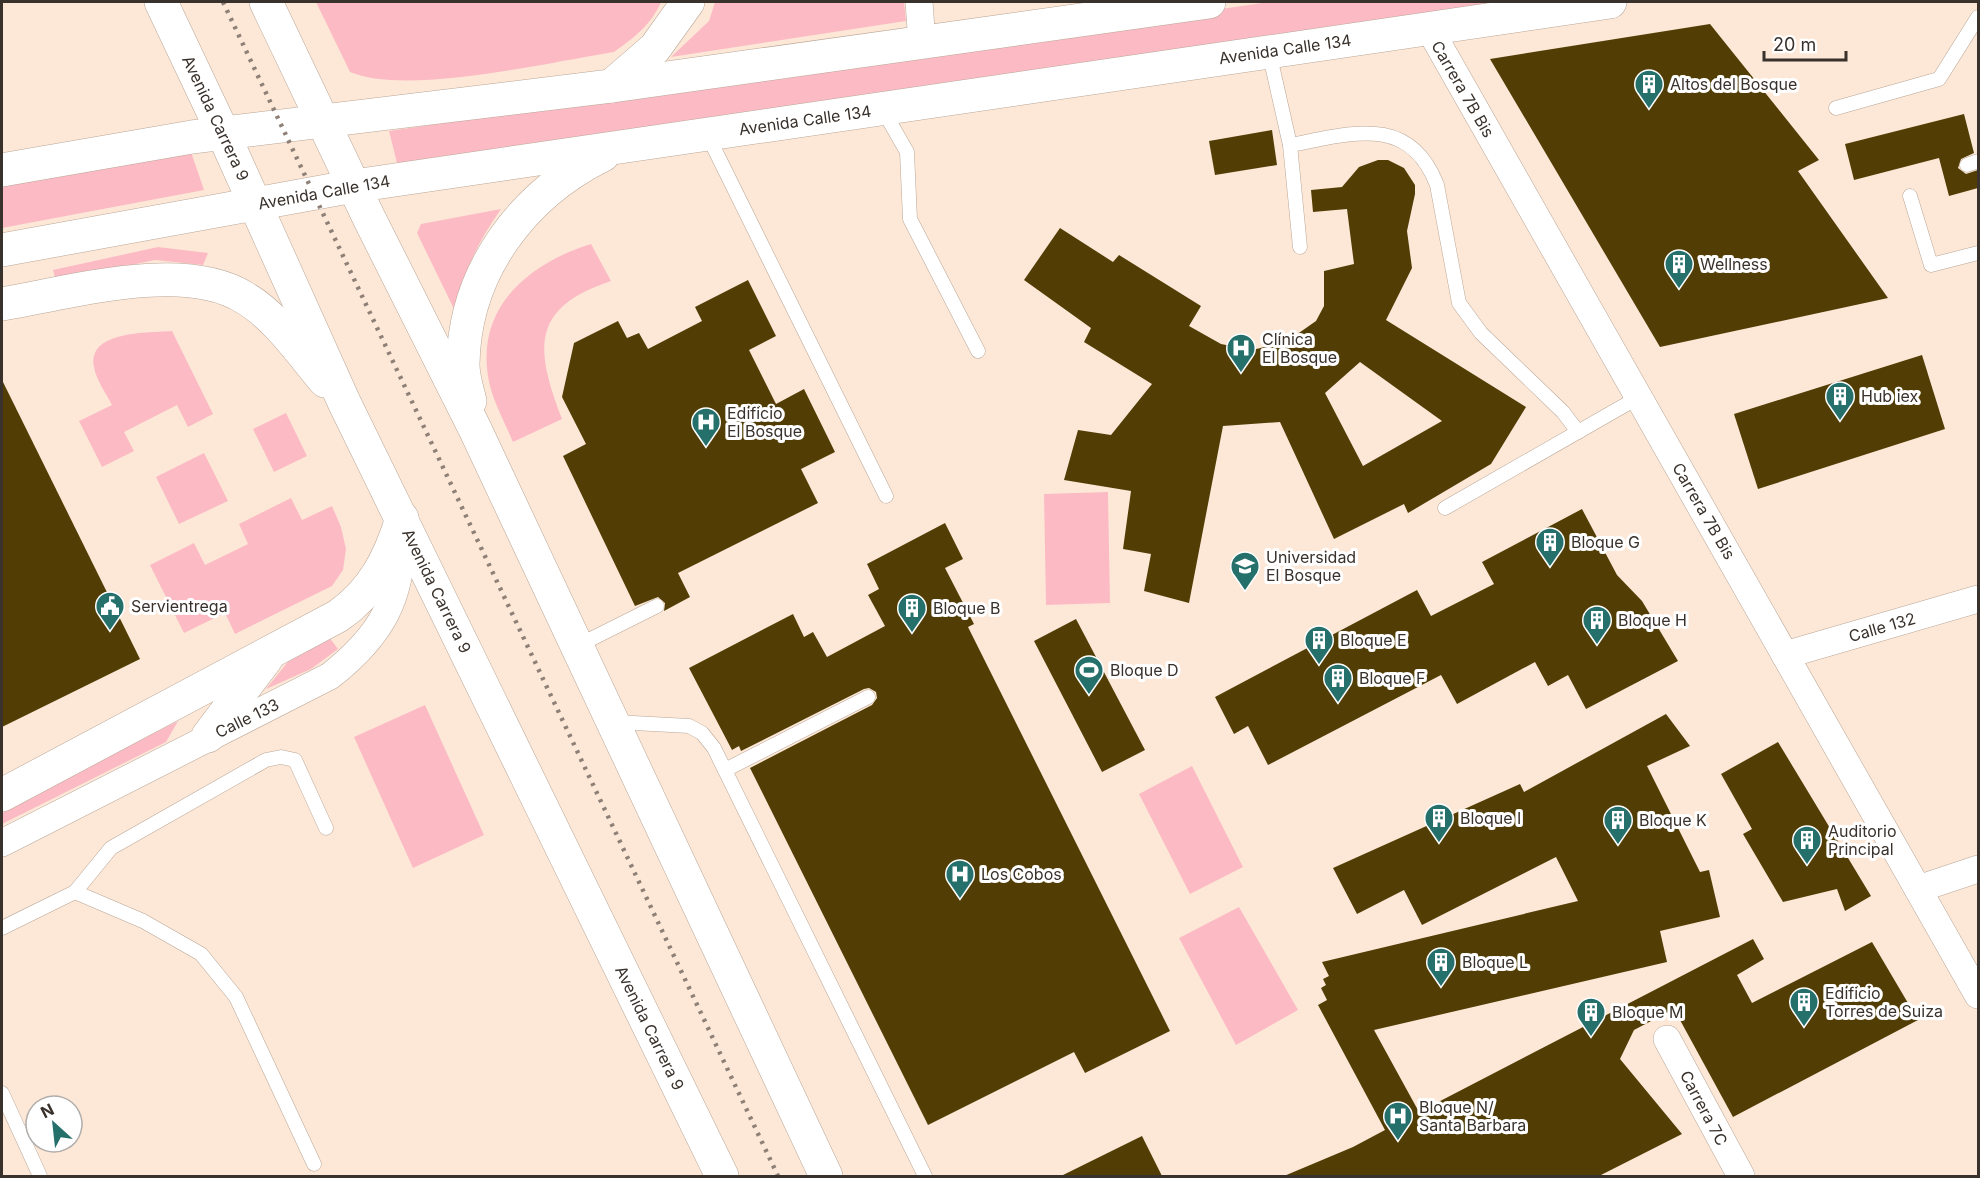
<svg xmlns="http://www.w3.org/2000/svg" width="1980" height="1178" font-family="Inter,sans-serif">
	<rect width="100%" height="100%" fill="#fde8d8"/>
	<g fill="#fcbbc4">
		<path d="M316,2H661C651,25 635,37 614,52C551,62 405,96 350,72Z"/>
		<path d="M715,2H904L906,21L671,57L709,21Z"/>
		<path d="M1269,2H1504L397,163L389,131Z"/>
		<path d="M190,149L204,190L2,228V182Z"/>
		<path d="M501,209C479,240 463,273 455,311L417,233L421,224Z"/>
		<path d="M591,244L611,281C530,308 535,349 562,419L513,442C505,423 495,405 490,386C472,311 526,264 591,244Z"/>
		<path d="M158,247L208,253L203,265L155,260L56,281L53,270Z"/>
		<path d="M172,331L213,414L188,427L177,405L124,432L134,451L102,467L79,421L112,405C106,393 96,380 94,367C87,330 149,333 172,331Z"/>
		<path d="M286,413L307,456L274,472L253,429Z"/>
		<path d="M204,453L228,501L179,524L156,477Z"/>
		<path d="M1108,492L1110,603L1046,605L1044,494Z"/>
		<path d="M291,498L302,520L332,506L341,527L346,549L343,570L332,586L235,634L225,613L184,633L150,565L194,543L205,565L248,544L239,524Z"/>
		<path d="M329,637L338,649L311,669L266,689L295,653Z"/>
		<path d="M425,705L484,835L413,868L354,737Z"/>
		<path d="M178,721L166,742L2,824V810Z"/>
		<path d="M1192,766L1243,867L1190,894L1139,794Z"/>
		<path d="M1239,907L1298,1010L1236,1045L1179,938Z"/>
	</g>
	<g fill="#523e05" fill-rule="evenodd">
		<path d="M1710,24L1819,160L1798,171L1888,298L1660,347L1490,59Z"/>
		<path d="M1964,114L1974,153L1961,159L1958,168L1966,174L1978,170V188L1949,196L1939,158L1854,180L1845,144Z"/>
		<path d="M1272,130L1277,165L1215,175L1209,141Z"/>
		<path d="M1378,160H1388L1404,168L1415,185V194L1407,231L1412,268L1386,320L1526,407L1491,464L1408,513L1404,504L1334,539L1280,422L1223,426L1189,603L1144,591L1151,554L1123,549L1131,491L1064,480L1078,430L1111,435L1152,384L1084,342L1091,328L1024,280L1060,228L1113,262L1119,255L1201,306L1189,326L1221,344L1252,350L1286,342L1316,321L1324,306V271L1354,264L1347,209L1313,212L1311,190L1342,187L1359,167ZM1360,362L1442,421L1363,466L1325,393Z"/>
		<path d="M748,280L776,336L749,350L776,404L804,389L835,452L801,469L818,503L678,573L690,597L664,611L665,603L658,597L635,606L563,456L586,444L562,397L574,343L618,321L627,338L639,333L648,349L702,321L695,307Z"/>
		<path d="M1922,355L1945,429L1758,489L1734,414Z"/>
		<path d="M2,380L140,659L2,727Z"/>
		<path d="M1582,509L1617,575L1642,601L1678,661L1586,709L1568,675L1548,686L1535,662L1457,704L1441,675L1268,765L1248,726L1234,734L1215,697L1417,590L1431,616L1494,584L1482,562Z"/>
		<path d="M945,523L963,559L945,568L974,624L968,627L1170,1031L1085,1073L1074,1052L928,1125L750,768L872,705L877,698L876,692L869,688L864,689L741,751L739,746L732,750L689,668L793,614L804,637L813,632L827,657L885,626L868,595L879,589L867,564Z"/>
		<path d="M1076,619L1145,750L1102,772L1034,641Z"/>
		<path d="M1666,714L1690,746L1647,766L1700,872L1709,870L1720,917L1660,931L1667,962L1374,1030L1419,1112L1753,939L1764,959L1737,975L1752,1003L1872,942L1918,1020L1733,1117L1674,1009L1634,1030L1620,1059L1682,1134L1599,1176H1284L1353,1147L1385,1130L1318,1005L1327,1000L1321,988L1326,985L1323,979L1329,976L1322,962L1578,901L1556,857L1422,925L1404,890L1357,914L1333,868L1520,784L1524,792Z"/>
		<path d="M1778,742L1871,896L1845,911L1837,889L1783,902L1743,834L1752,829L1721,774Z"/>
		<path d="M1142,1136L1162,1176H1061Z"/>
	</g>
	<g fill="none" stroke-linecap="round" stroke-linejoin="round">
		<g stroke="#b9a696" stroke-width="15">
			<g id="service">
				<path d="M1269,52L1290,145L1300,247"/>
				<path d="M1836,108L1939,79L1978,17"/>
				<path d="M883,110L907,152L910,219L978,351"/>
				<path d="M707,134L886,496"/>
				<path d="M1290,145C1350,134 1409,113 1437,185L1459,303L1481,333L1563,412L1578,432"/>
				<path d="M1967,165L1978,161"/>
				<path d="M1910,196L1931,265L1978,253"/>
				<path d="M1445,508L1639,397"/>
				<path d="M577,646L657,606"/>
				<path d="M615,722L689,726L702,733L714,748L925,1176"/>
				<path d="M725,770L868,697"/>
				<path d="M75,892L143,921L201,954L236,997L314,1164"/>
				<path d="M2,928L75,892L111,848L266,760L281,757L295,760L326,828"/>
				<path d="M2,1093L40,1176"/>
			</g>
		</g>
		<g stroke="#b9a696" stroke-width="28">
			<g id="minor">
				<path d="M919,2L922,43"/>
				<path d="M1429,28L1978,995"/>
				<path d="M1785,655L1978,599"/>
				<path d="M2,843L330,676C381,636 403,598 402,532"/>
				<path d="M1918,889L1978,869"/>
				<path d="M1667,1039L1741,1176"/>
			</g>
		</g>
		<g stroke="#b9a696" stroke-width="34">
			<g id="primary">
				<path d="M161,2L223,133L344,402L722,1176"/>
				<path d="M266,2L369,218L475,429L826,1176"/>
				<path d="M611,86L655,48L688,2"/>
				<path d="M2,170L192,137L611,86L1209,2"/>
				<path d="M2,250L354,186L1610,2"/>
				<path d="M2,304C69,293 184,259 245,298C277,317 301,353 325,381"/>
				<path d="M470,401C467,389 463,376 463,365C464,272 522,195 603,155"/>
				<path d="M208,736L266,659"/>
				<path d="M2,795L338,616C373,592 390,558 402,518"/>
			</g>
		</g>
		<use href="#service" stroke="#fff" stroke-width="14"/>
		<use href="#minor" stroke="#fff" stroke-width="27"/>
		<use href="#primary" stroke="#fff" stroke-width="33"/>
		<path stroke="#8e8076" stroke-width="4.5" stroke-dasharray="3 6" stroke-linecap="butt" d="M223,2L778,1176"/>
	</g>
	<defs>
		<g id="building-pin" transform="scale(1.5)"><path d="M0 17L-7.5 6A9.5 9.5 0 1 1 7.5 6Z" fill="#26706c" stroke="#fff"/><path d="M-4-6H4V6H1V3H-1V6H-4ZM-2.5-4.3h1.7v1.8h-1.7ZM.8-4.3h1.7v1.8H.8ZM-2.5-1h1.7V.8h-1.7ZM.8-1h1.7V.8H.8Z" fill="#fff"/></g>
		<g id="hospital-pin" transform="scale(1.5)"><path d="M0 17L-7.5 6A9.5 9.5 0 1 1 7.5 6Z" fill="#26706c" stroke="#fff"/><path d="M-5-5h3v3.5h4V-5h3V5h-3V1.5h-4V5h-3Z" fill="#fff"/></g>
		<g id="university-pin" transform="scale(1.5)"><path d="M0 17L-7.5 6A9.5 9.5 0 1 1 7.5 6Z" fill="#26706c" stroke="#fff"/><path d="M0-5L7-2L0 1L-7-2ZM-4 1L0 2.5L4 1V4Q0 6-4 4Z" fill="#fff"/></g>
		<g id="civic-pin" transform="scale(1.5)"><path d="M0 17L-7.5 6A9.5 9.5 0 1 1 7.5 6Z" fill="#26706c" stroke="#fff"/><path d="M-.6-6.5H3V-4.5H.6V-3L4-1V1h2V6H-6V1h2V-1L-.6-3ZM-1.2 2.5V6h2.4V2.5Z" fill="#fff"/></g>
		<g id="stadium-pin" transform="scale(1.5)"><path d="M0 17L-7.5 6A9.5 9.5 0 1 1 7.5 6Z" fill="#26706c" stroke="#fff"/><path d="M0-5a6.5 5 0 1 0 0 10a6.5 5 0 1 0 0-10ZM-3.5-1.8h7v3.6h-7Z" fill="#fff"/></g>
	</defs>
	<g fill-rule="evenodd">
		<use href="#building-pin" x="1649" y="84"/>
		<use href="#building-pin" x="1679" y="264"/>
		<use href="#hospital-pin" x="1241" y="348"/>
		<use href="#building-pin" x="1840" y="396"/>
		<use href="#hospital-pin" x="706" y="422"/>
		<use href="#building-pin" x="1550" y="542"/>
		<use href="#university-pin" x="1245" y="566"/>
		<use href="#civic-pin" x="110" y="606"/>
		<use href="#building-pin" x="912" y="608"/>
		<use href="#building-pin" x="1597" y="620"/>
		<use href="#building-pin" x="1319" y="640"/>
		<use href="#stadium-pin" x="1089" y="670"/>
		<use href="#building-pin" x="1338" y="678"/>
		<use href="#building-pin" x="1439" y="818"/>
		<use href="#building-pin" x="1618" y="820"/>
		<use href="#building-pin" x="1807" y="840"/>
		<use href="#hospital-pin" x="960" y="874"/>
		<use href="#building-pin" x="1441" y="962"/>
		<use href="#building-pin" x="1804" y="1002"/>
		<use href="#building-pin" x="1591" y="1012"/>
		<use href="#hospital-pin" x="1398" y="1116"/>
	</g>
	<g text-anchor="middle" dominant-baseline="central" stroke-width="6" stroke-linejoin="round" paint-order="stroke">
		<g font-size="16" fill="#39312b" stroke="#fff">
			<text transform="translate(1285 49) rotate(-8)">Avenida Calle 134</text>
			<text transform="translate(1463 89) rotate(60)">Carrera 7B Bis</text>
			<text transform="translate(216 118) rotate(65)">Avenida Carrera 9</text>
			<text transform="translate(805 120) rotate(-8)">Avenida Calle 134</text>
			<text transform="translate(324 192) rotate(-10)">Avenida Calle 134</text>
			<text transform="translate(1704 511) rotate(60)">Carrera 7B Bis</text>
			<text transform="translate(437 591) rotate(64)">Avenida Carrera 9</text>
			<text transform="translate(1882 627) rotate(-16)">Calle 132</text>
			<text transform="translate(247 718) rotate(-26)">Calle 133</text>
			<text transform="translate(650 1028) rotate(64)">Avenida Carrera 9</text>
			<text transform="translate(1704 1108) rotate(62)">Carrera 7C</text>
		</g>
		<g font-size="16" fill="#39312b" stroke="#fff" text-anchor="start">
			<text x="1670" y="84">Altos del Bosque</text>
			<text x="1700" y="264">Wellness</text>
			<text x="1262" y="339">Clínica<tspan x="1262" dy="18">El Bosque</tspan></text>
			<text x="1861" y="396">Hub iex</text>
			<text x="727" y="413">Edificio<tspan x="727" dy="18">El Bosque</tspan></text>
			<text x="1571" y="542">Bloque G</text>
			<text x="1266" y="557">Universidad<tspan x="1266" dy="18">El Bosque</tspan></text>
			<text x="131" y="606">Servientrega</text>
			<text x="933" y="608">Bloque B</text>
			<text x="1618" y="620">Bloque H</text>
			<text x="1340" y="640">Bloque E</text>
			<text x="1110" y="670">Bloque D</text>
			<text x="1359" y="678">Bloque F</text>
			<text x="1460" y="818">Bloque I</text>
			<text x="1639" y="820">Bloque K</text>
			<text x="1828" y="831">Auditorio<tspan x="1828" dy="18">Principal</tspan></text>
			<text x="981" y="874">Los Cobos</text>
			<text x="1462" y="962">Bloque L</text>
			<text x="1825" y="993">Edificio<tspan x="1825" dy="18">Torres de Suiza</tspan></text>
			<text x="1612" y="1012">Bloque M</text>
			<text x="1419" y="1107">Bloque N/<tspan x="1419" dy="18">Santa Barbara</tspan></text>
		</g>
	</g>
	<rect width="1980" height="1178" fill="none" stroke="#39312b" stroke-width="6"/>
	<g transform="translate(54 1124) rotate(333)"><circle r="28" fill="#ffffff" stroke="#b0adaa" stroke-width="1.5"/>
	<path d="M0-4.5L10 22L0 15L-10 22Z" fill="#26706c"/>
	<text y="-9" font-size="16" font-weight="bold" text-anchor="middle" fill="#39312b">N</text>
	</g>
	<path d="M1764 51v9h82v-9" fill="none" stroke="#39312b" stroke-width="3"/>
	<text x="1773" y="51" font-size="18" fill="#39312b" stroke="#ffffff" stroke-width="4.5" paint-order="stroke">20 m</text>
</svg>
